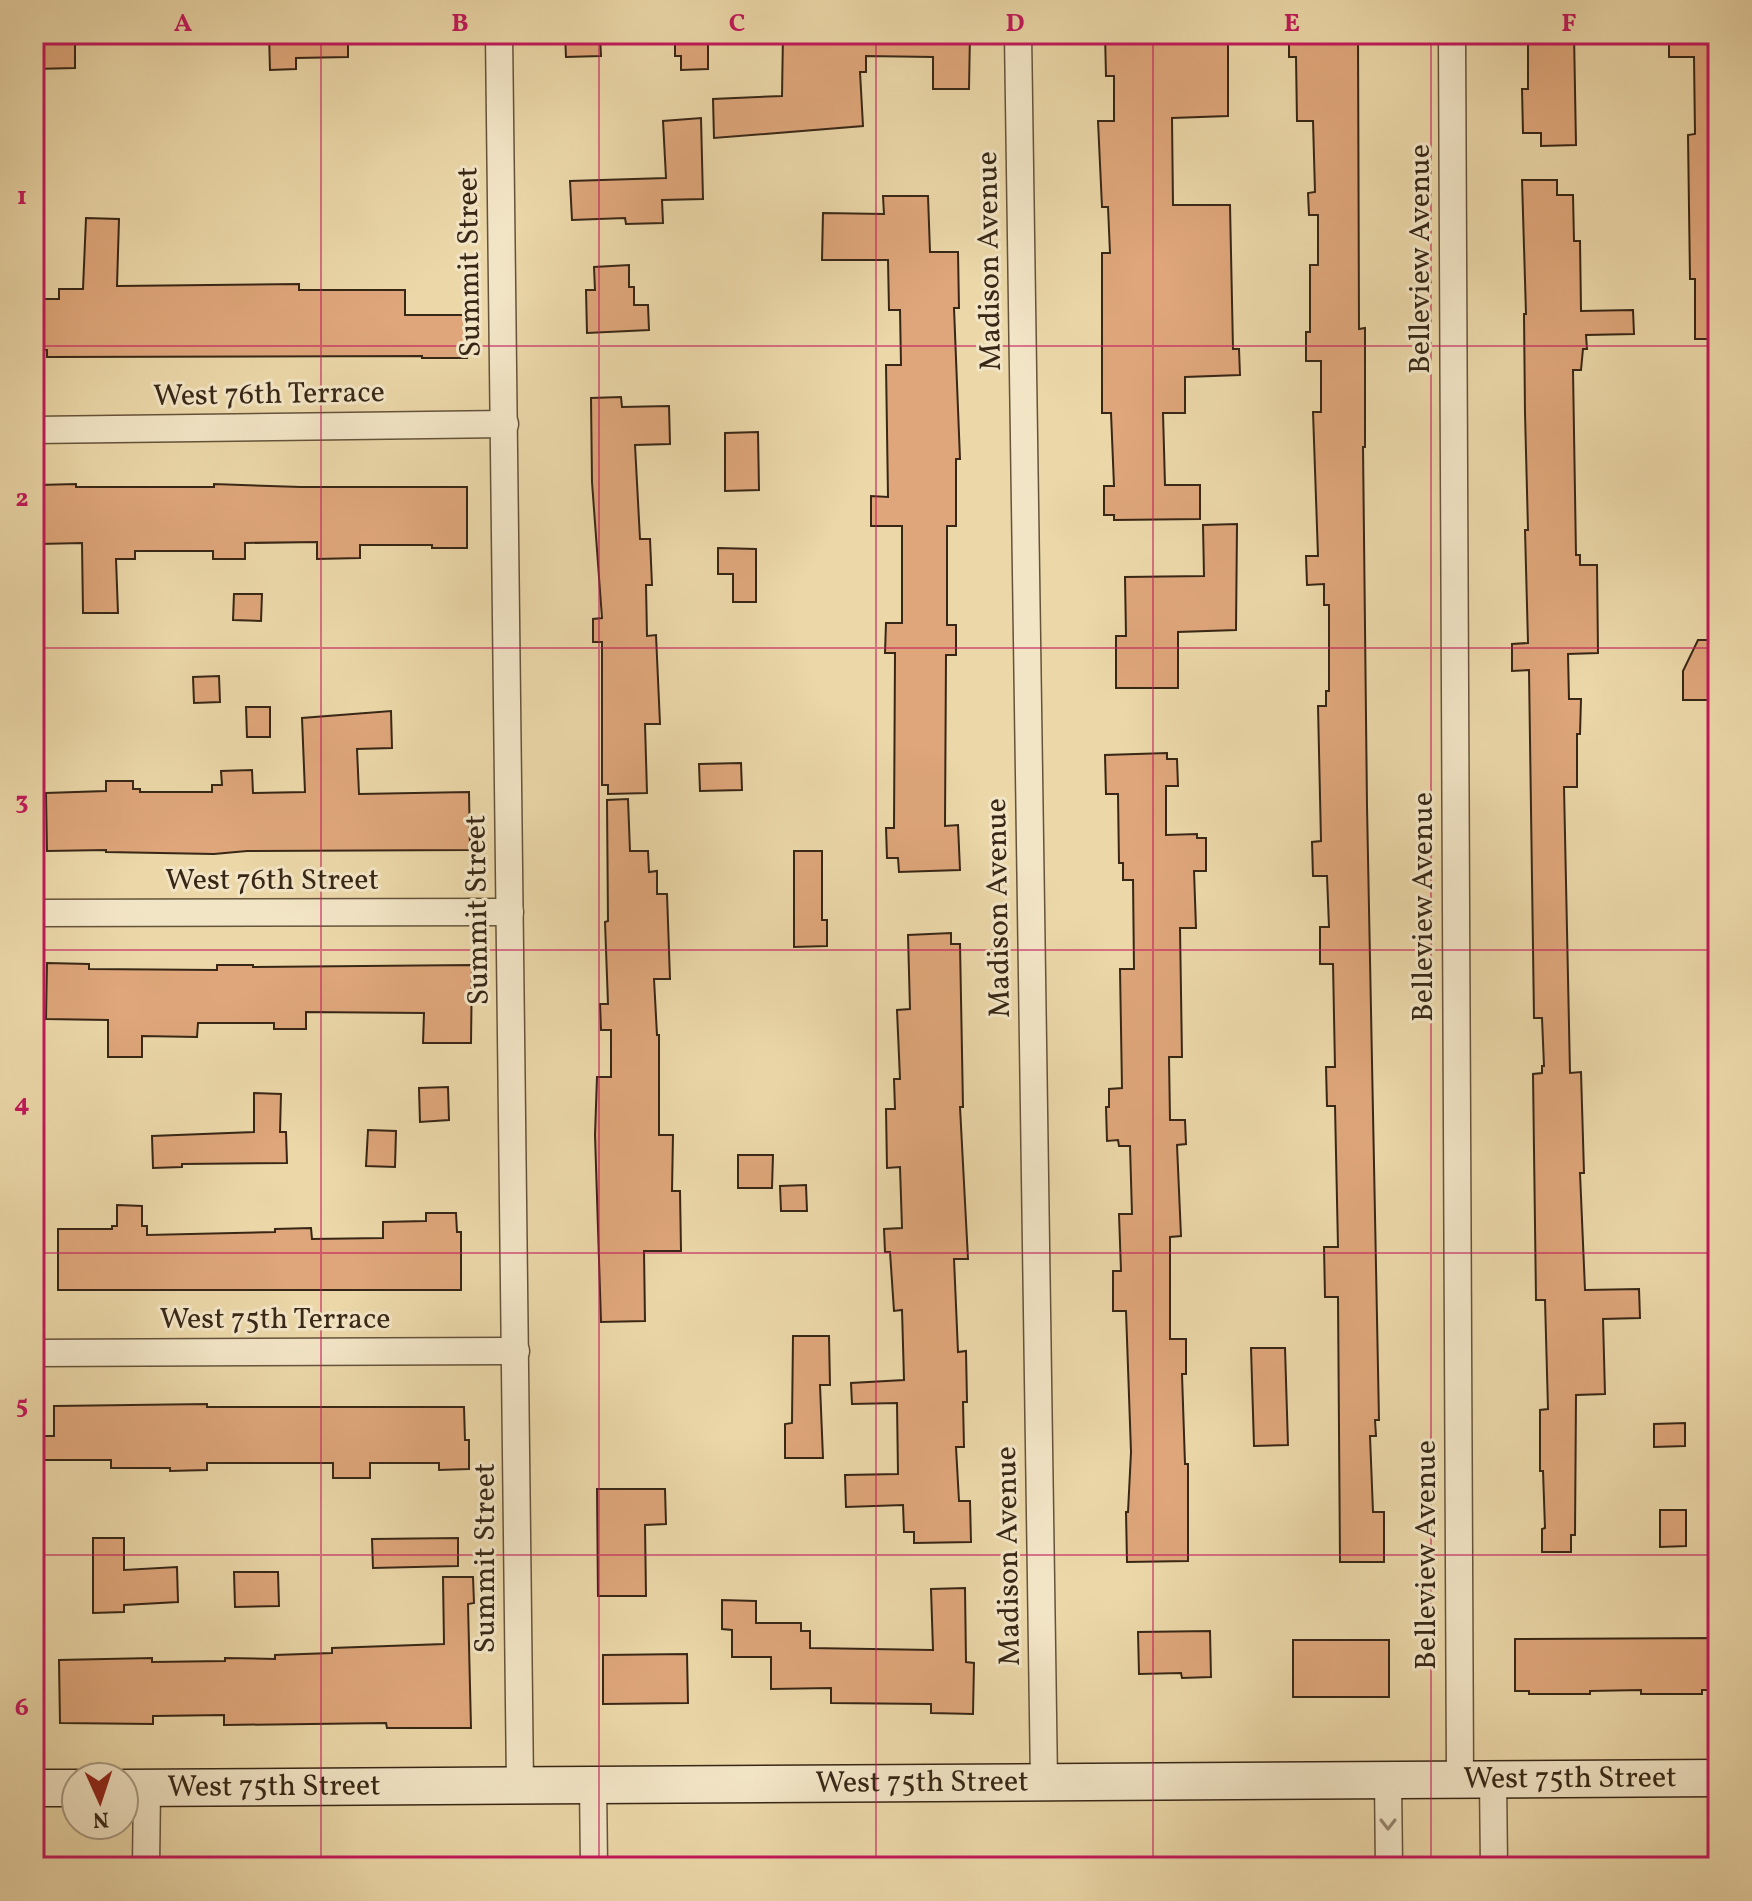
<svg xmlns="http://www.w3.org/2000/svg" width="1752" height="1901" font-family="Vollkorn,serif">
	<rect width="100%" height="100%" fill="#ebd7a8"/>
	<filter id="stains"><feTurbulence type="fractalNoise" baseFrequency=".0025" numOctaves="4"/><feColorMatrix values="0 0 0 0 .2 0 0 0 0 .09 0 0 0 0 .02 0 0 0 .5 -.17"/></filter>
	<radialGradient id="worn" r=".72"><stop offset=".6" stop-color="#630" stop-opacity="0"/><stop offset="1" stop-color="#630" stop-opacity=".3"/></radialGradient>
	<g fill="#dea67a" stroke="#382716" stroke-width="2">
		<path d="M34,34H75V68L34,69Z"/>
		<path d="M269,34H348V57L296,58V69L270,70Z"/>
		<path d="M565,34H600L601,56L566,57Z"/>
		<path d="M675,34H708V69L681,70V56H675Z"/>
		<path d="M783,34H970L969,89H933V57L866,56V72H860L863,126L714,138L713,99L782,96Z"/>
		<path d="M1105,34H1181V38H1228V116L1172,118L1173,205H1230L1233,349H1239L1240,375L1185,377V413H1163L1165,485H1200V519L1114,520V515H1104V486H1114L1111,413H1102V253H1110L1108,207H1102L1098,121H1114V76H1106Z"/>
		<path d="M1289,34H1358L1359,329L1365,328V447H1363L1367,806L1379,1420H1375L1376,1436H1370L1373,1512H1384V1562H1340L1338,1297H1325L1324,1247H1338L1335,1106H1327L1326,1067H1335L1333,964H1320V927H1329L1327,876H1313L1312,842L1321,841L1318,706H1326V691H1329V605H1324V584L1307,585L1306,556H1318L1313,412H1321V361H1306V332H1310V265H1318V215H1309L1308,193L1315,192L1313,121H1297L1296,57H1289Z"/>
		<path d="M1528,34H1574L1576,145L1541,146V133H1523L1522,89H1528Z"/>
		<path d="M1669,34H1718V339H1695V279H1690L1688,135L1695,134L1694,57H1669Z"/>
		<path d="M701,118L703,199L662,200L663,223L626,224L625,218L572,220L570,181L666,178L663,121Z"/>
		<path d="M1522,180H1557V195H1573L1574,241H1580L1581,311L1633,310L1634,334L1586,335L1587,349H1583L1581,370H1573L1576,555H1580V565H1597L1598,653L1568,654L1569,699H1581L1580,734H1577V787H1564L1570,1073L1581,1072L1584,1173H1580L1585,1290L1639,1289L1640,1318L1603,1319L1605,1394L1576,1395L1575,1535H1571V1552H1542V1529L1545,1528L1543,1471H1540V1410L1548,1409L1545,1300H1536L1533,1074L1542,1073V1066H1544L1542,1018H1534L1529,670L1512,671V644L1528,643L1525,530H1528L1525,413L1524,314H1526Z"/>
		<path d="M883,196H928L930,252H958L959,308H954L960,459H956V526H947V625H956V655H946L945,826L958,825L960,870L899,872L898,858H887L886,828H894L895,653H885L886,623H902V526H871V496L888,497L886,365H901L900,310H889L888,260H822L823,213L884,214Z"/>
		<path d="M86,218L119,219L117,286L299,284V290H405V315H467V358H422V356L47,357V350H38V322L34,321V299H59V289H83Z"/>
		<path d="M629,265V287H634V305H648L649,330L587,333L586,290H595L594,267Z"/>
		<path d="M621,397L622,407L669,406L670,444L635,445L640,539H650L652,585H646L647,636L656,635L660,724H645L647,793L608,794V785H602V642H593V619L602,618L592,482L591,398Z"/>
		<path d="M758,432L759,490L725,491V433Z"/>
		<path d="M76,484V487H214V484L301,487H467V548H432V545H360V558L317,559V542L245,543V559H213V551H135V559H116L118,613H83L82,543L39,544L38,485Z"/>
		<path d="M1237,524L1236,630L1178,632V688H1116V636H1126L1125,577L1204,576L1203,525Z"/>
		<path d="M718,548L756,549V602H733V574H718Z"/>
		<path d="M234,594H262L261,621L233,620Z"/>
		<path d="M1698,640H1718V700H1683V671Z"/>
		<path d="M219,676L220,702L194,703L193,677Z"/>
		<path d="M246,707H270V737H247Z"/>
		<path d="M391,711L392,748L357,749L359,794L469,792L470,850L247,851L214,854L106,852V850L47,851L46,793L106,791V781H133V789H140V792H212V785H222L221,771L252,770L253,793L305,792L302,718Z"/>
		<path d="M1167,753V759H1177L1178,786H1166V835L1197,834V838H1206V871H1194L1196,928H1180L1182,1057H1169L1170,1120H1185L1186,1144L1177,1145L1181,1236L1170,1237V1339H1186V1374H1182L1185,1464H1188V1561L1127,1562L1126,1512H1128L1131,1452L1126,1311H1113V1271H1121L1119,1214H1132L1130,1146H1119L1118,1140L1107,1141L1106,1107H1109V1089L1122,1088L1120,969H1134L1133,880H1123V863H1119L1118,794H1106L1105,755Z"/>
		<path d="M741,763L742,790L700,791L699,764Z"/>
		<path d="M628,799L630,851H648L649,872L657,871V894H667L670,979H654L657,1035H659V1135H673L672,1191H680L681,1251H644L645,1321L601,1322L595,1135L597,1077H611V1030H601L600,1004H608L605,922L608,921L607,800Z"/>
		<path d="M794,851H822V920H827V946L794,947Z"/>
		<path d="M951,933V944H960L963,1107H960L968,1259H954L958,1352L966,1351L967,1402H963L964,1447H956L959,1501H970L971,1542L914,1543V1532H904L903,1505L846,1507L845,1475L898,1474L897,1403L852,1404L851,1383L904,1380L902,1310L894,1311L890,1252H885L884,1229L902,1228L900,1167L887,1168L886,1109H895L894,1079H900L897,1010L910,1009L908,935Z"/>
		<path d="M47,963L89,964V969L217,970V965H253V967L472,965L471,1043H423L424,1013L306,1012V1029H274V1023H198L197,1037L142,1036V1057H108V1020L46,1019Z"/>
		<path d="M448,1087L449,1120L420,1122L419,1088Z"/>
		<path d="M254,1093L281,1094L280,1132H286L287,1163L182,1164V1167L153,1168L152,1136L254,1132Z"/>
		<path d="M368,1130L396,1131L395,1167L366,1166Z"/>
		<path d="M738,1155H773L772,1188H738Z"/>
		<path d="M806,1185L807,1211H781L780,1186Z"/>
		<path d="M117,1205L142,1206V1226H147V1235L275,1232V1229L311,1228L312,1239L383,1238V1222L426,1221V1213H456L457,1232H461V1290H58V1229H112V1226H117Z"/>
		<path d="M793,1336H829L830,1385H820L823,1458H785V1424L792,1423Z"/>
		<path d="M1251,1348H1285L1288,1445L1254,1446Z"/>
		<path d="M207,1404V1407H464L465,1440H469V1469L439,1470V1463H370V1478H333V1463H207V1470L170,1471V1468H111V1460H34V1436H54V1406Z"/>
		<path d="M1685,1423V1446L1654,1447V1424Z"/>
		<path d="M597,1489H665L666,1524L645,1525L646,1596H598Z"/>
		<path d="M1660,1510H1686V1546L1660,1547Z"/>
		<path d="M93,1538H124V1570L177,1567L178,1602L124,1605V1612L93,1613Z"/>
		<path d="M458,1538V1566L373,1568L372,1539Z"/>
		<path d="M234,1572H278L279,1606L235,1607Z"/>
		<path d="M443,1577H473L474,1603L468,1604L471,1728H387L386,1723L224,1725V1715L153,1716V1724L60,1723L59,1660L152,1658V1662L225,1661V1658L275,1659V1655L332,1653V1648L444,1644Z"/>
		<path d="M965,1588L966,1662L974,1663L973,1714L931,1713V1704L831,1703V1688L771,1689V1657H732V1630L722,1629V1600L756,1601V1623H801V1631H810V1648L933,1650L931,1589Z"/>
		<path d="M1210,1631L1211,1677L1182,1678L1181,1673L1139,1674L1138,1632Z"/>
		<path d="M1717,1638V1690H1702V1694H1641V1690L1590,1691V1694H1529V1691H1515V1639Z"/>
		<rect x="1293" y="1640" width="96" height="57"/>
		<path d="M687,1654L688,1703L603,1704V1655Z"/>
	</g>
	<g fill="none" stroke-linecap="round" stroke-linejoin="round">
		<g stroke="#65533a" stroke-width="29">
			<g id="minor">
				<path d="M499,34L520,1785"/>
				<path d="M1018,34L1044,1782"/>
				<path d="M1452,34L1460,1779"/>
				<path d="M34,430L505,424"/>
				<path d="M34,913L510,912"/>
				<path d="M34,1353L516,1351"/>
				<path d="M1493,1779L1494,1867"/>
				<path d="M1388,1780L1389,1867"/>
				<path d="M593,1783L594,1867"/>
				<path d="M146,1867L147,1788"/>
			</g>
		</g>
		<g stroke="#382716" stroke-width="39">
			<g id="secondary">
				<path d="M34,1788H76"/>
				<path id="s1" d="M124,1788L1718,1778"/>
			</g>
		</g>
		<use href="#minor" stroke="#f2e5c6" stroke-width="26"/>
		<use href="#secondary" stroke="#f2e5c6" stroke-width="36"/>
	</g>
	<defs><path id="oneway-chevron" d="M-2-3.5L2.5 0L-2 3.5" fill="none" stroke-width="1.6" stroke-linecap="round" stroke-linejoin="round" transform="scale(2)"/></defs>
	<use stroke="#95866e" href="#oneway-chevron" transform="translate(1388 1824) rotate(90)"/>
	<path fill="none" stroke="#c2185b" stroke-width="2" stroke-opacity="0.55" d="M321,34V1867M599,34V1867M876,34V1867M1153,34V1867M1431,34V1867M34,346H1718M34,648H1718M34,950H1718M34,1253H1718M34,1555H1718"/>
	<g text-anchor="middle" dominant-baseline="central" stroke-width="6" stroke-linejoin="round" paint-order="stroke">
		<g font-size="30" fill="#382716" stroke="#f2e5c6">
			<text transform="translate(1421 259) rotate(-90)">Belleview Avenue</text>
			<text transform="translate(990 261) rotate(-91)">Madison Avenue</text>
			<text transform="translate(470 262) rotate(-91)">Summit Street</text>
			<text transform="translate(269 395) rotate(-1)">West 76th Terrace</text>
			<text x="272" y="881">West 76th Street</text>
			<text transform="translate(1424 907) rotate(-90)">Belleview Avenue</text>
			<text transform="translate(999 908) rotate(-91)">Madison Avenue</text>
			<text transform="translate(478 910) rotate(-91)">Summit Street</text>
			<text x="275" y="1320">West 75th Terrace</text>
			<text transform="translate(1427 1555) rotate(-90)">Belleview Avenue</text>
			<text transform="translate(1009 1556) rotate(-91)">Madison Avenue</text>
			<text transform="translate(486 1558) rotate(-90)">Summit Street</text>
			<text stroke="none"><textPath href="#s1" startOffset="1446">West 75th Street</textPath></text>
			<text stroke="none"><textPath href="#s1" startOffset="798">West 75th Street</textPath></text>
			<text stroke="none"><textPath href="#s1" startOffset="150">West 75th Street</textPath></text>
		</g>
	</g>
	<rect width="1752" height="1901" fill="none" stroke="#ebd7a8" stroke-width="88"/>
	<g transform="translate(100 1801) rotate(177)"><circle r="38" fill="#f2e5c6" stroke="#a89980" stroke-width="2"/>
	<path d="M0-6L14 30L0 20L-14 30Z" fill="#8f2418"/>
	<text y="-12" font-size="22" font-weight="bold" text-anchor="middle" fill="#382716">N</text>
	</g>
	<rect x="44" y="44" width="1664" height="1813" fill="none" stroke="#c2185b" stroke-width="3"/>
	<g font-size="26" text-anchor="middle" font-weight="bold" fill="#c2185b">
		<text x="183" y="31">A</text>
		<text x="460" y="31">B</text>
		<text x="737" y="31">C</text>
		<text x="1015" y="31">D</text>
		<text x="1292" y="31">E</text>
		<text x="1569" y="31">F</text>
		<text x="22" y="204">1</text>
		<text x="22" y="506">2</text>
		<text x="22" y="809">3</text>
		<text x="22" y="1111">4</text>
		<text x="22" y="1413">5</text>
		<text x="22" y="1715">6</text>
	</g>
	<rect width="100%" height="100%" filter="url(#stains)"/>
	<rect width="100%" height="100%" fill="url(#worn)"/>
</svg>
